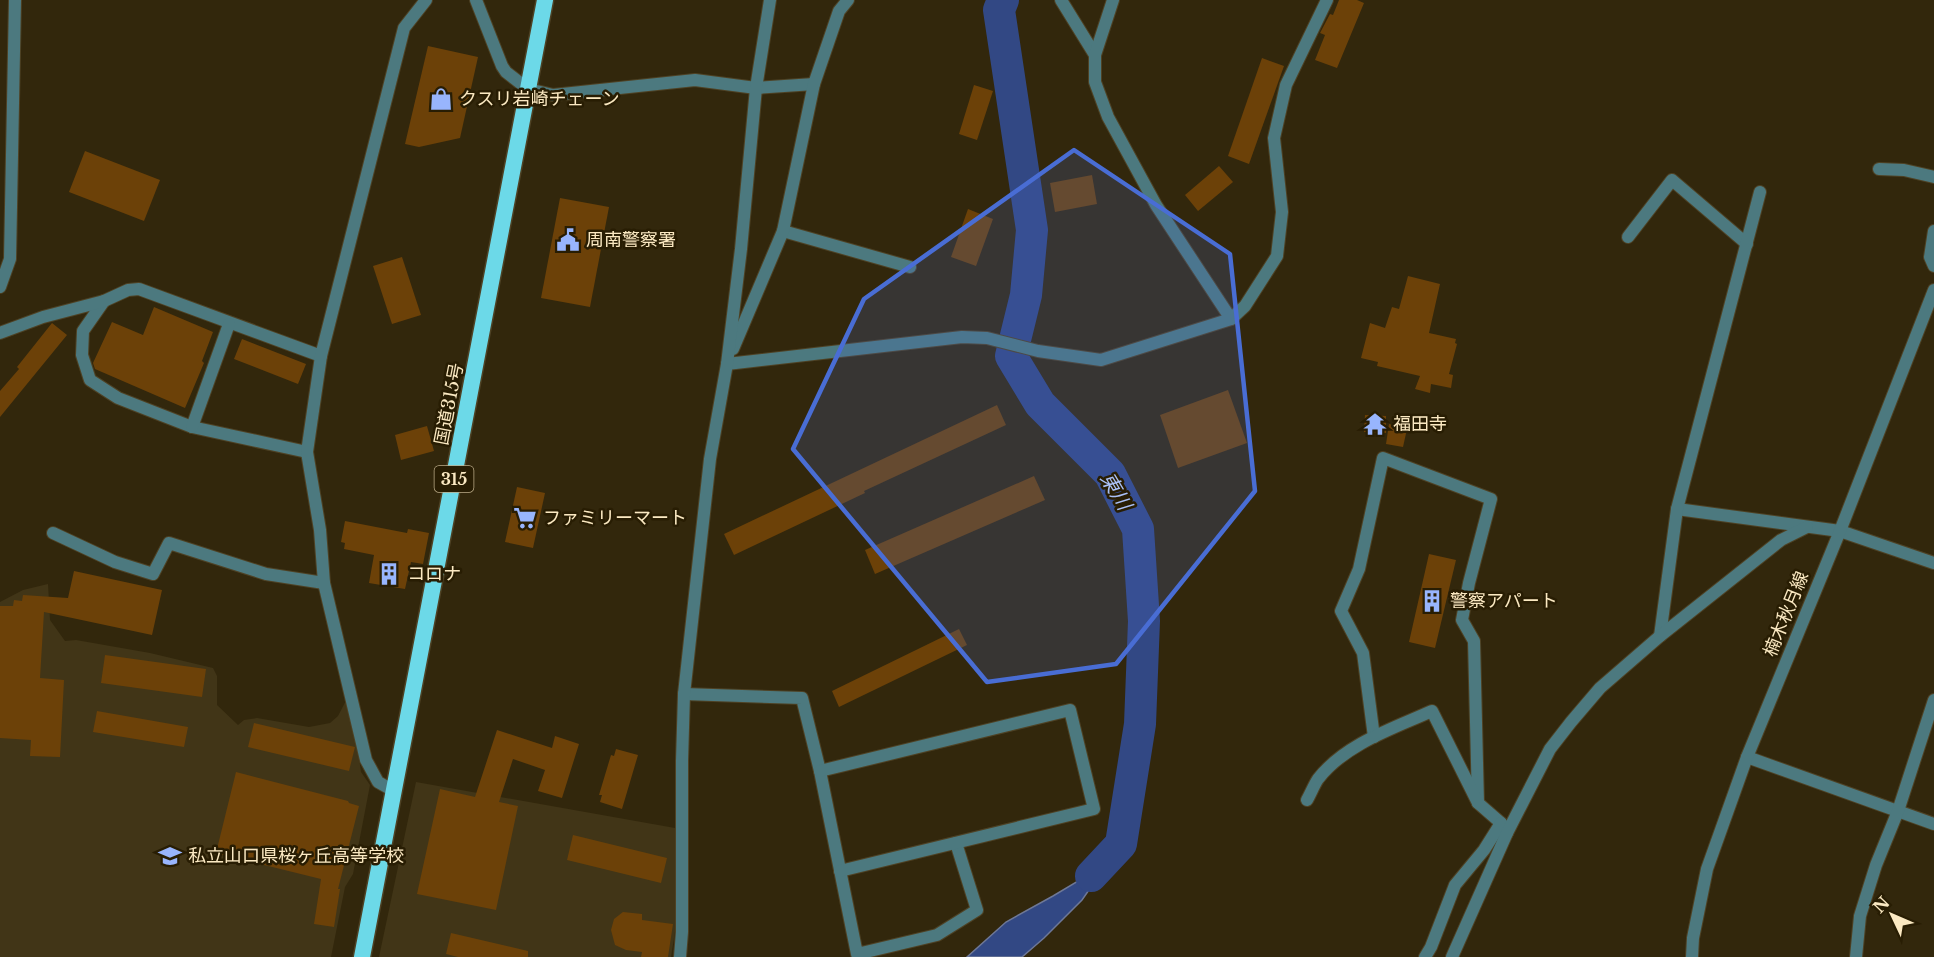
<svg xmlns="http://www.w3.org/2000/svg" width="1934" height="957" font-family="'Libre Baskerville','Noto Sans JP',serif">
	<rect width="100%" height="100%" fill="#32270c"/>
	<g fill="#413517">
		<path d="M48,584L50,620L65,641L76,640L150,653L213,668L217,676V705L238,725L244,720L257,718L309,727L330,723L338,716L350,693L361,772L370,785L353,874L345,887L331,957H0V602L23,590Z"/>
		<path d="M416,782L675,828V932L671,957H379Z"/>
	</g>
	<path fill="#324884" stroke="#6e7897" stroke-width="1.5" d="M1121,844L1082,900L1044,938L1022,957H967L1006,922L1053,896L1085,877Z"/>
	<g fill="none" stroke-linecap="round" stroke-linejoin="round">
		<path stroke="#324884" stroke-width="32" d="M1003,0L999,10L1032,230L1026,295L1011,356L1040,404L1110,474L1138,529L1144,621L1140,724L1121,844L1091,876"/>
	</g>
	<g fill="#6c4108">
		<path d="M1339,0H1357L1364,3L1337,68L1315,60L1325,35L1320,33L1330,14L1333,15Z"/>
		<path d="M428,46L478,57L460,138L419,147L405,144Z"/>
		<path d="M1262,58L1284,66L1249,164L1228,156Z"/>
		<path d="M974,85L993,91L977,140L959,134Z"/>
		<path d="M85,151L160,180L144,221L69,192Z"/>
		<path d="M1219,166L1233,182L1198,211L1185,195Z"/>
		<path d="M1092,175L1097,204L1055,212L1050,183Z"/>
		<path d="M560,198L609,207L590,307L541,298Z"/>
		<path d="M968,209L993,219L976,266L951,257Z"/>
		<path d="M402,257L421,315L392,324L373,266Z"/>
		<path d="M1408,276L1440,284L1429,333L1456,339L1455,343L1457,344L1449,374L1453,375L1451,388L1431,384L1430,393L1415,389L1420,376L1377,366L1378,362L1361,358L1370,323L1385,328L1392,307L1399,309Z"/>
		<path d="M154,307L213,332L202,361L204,363L185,408L95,369L93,363L112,322L143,335Z"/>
		<path d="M52,323L67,335L0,417V391L19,369L17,367Z"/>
		<path d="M242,339L306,364L298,384L234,359Z"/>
		<path d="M1228,390L1247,443L1178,468L1160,415Z"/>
		<path d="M997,405L1006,425L864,491L865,493L734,555L724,534Z"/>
		<path d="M1365,415L1386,416V433L1364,432Z"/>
		<path d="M1389,424L1407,429L1403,447L1386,444Z"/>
		<path d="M427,426L434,451L401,460L395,435Z"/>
		<path d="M1034,476L1045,500L875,574L865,550Z"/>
		<path d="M517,487L545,493L533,548L505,542Z"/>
		<path d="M345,521L407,533L408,529L429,533L423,564L411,562L405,589L369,583L374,555L344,549L345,543L341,542Z"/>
		<path d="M1429,554L1456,560L1435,648L1409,642Z"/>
		<path d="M74,571L162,590L152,635L44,612L40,678L64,680L60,757L30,756L31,740L0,738V606H13L14,600L22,601L23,595L68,598Z"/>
		<path d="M959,629L967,645L839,707L832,691Z"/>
		<path d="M105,655L206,669L202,697L101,683Z"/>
		<path d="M97,711L188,727L184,747L93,732Z"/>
		<path d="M254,723L355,747L349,771L248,747Z"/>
		<path d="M497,730L552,748L555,736L579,744L562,798L538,791L545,770L513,759L499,802L518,806L496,910L417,894L440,789L475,797Z"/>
		<path d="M616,749L638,755L622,809L600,802L602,795H599L611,755L614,756Z"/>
		<path d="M236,772L348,801L349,803L359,806L338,889H340L334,927L314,924L321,879L216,853Z"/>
		<path d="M573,835L667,858L661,883L567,860Z"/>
		<path d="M623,912L642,914V920L673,924L668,957H641L642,952L626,950L615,945L611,930L614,919Z"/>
		<path d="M451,933L528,951V957H458L446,954Z"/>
	</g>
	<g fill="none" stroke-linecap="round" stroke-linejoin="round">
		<g stroke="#4e4225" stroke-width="14">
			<g id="minor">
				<path d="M476,0L502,66L506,72L528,89L553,95L695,80L756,88L814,84"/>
				<path d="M1061,0L1095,55"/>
				<path d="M1113,0L1095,55V82L1108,117L1156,205L1231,319"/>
				<path d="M1879,169L1904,170L1934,177"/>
				<path d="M783,231L910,267"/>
				<path d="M1934,231L1930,257L1934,266"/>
				<path d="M1628,237L1672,180L1747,244"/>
				<path d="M0,287L10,259L15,0"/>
				<path d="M104,301L83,331L82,355L90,380L118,398L192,427L307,452"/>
				<path d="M0,333L43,317L104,301L128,290L139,289L321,356"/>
				<path d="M733,349L783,231L814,84L839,11L848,0"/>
				<path d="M727,364L962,337L987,338L1038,351L1101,360L1231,319L1245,306L1277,256L1282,212L1274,138L1286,85L1327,0"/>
				<path d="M192,427L229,324"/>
				<path d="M1677,509L1840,531"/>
				<path d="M53,533L115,562L153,574L169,543L266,574L324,583"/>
				<path d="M1660,636L1677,509L1760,192"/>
				<path d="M684,694L802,698L820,771L857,954L937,935L977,910L956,843"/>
				<path d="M1374,737L1363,653L1341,611L1359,569L1383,458L1491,499L1469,583L1462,620L1474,641L1478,803"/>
				<path d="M1747,757L1934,824"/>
				<path d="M820,771L1070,710L1094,809L840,871"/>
				<path d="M394,791L378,782L366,760L324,583L320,530L307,452L321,356L404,28L426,0"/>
				<path d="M1307,800C1311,793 1314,785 1318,779C1345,744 1394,728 1432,711L1478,803L1501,823L1507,833"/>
				<path d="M680,957L682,932V761L684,694L710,459L727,364L741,249L756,88L770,0"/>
				<path d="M1425,957L1431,947L1455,885L1484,850L1501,823"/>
				<path d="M1452,957L1507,833L1550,749L1571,722L1600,688L1660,636L1781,540L1807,527"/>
				<path d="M1856,957L1860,916L1876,865L1898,811L1934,700"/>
			</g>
		</g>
		<g stroke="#4e4225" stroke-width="14">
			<g id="tertiary">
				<path d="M1840,531L1934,563"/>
				<path d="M1692,957L1693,938L1707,869L1747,757L1840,531L1934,290"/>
			</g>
		</g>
		<g stroke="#4e4225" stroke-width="19">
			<path id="trunk" d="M362,957L545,0"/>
		</g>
		<use href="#minor" stroke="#4c797f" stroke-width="12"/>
		<use href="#tertiary" stroke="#4c797f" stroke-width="12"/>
		<use href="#trunk" stroke="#6cd9e8" stroke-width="16"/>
	</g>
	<path fill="#496dd4" fill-opacity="0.2" stroke="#496dd4" stroke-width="4.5" stroke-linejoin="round" d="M1074,150L1230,254L1255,491L1116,664L987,682L793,449L864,299Z"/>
	<defs>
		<g id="shop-bare" transform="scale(1.8)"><path d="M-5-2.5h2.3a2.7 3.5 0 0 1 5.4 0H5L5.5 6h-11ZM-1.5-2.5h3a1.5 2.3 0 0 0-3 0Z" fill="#98b5fd" stroke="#281d03" stroke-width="2.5" paint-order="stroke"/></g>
		<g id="civic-bare" transform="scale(1.8)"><path d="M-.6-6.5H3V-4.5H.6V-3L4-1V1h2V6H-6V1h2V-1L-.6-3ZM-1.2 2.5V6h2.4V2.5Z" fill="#98b5fd" stroke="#281d03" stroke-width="2.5" paint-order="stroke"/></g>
		<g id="temple-bare" transform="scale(1.8)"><path d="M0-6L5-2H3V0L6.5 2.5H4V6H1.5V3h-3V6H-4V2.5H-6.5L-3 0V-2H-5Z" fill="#98b5fd" stroke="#281d03" stroke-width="2.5" paint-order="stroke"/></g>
		<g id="supermarket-bare" transform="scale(1.8)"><path d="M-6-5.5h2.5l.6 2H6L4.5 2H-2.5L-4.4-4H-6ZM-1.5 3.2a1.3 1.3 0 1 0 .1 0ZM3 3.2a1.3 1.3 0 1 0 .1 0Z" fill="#98b5fd" stroke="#281d03" stroke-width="2.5" paint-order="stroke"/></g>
		<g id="building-bare" transform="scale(1.8)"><path d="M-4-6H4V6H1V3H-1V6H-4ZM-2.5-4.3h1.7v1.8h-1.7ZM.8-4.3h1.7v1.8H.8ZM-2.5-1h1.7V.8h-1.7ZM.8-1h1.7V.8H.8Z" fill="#98b5fd" stroke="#281d03" stroke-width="2.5" paint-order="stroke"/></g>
		<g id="school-bare" transform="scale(1.8)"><path d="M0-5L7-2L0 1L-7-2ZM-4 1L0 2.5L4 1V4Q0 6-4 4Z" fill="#98b5fd" stroke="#281d03" stroke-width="2.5" paint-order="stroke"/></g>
	</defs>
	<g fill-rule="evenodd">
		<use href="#shop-bare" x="441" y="99"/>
		<use href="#civic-bare" x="568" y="240"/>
		<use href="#temple-bare" x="1375" y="424"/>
		<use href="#supermarket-bare" x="525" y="518"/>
		<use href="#building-bare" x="389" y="574"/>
		<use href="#building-bare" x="1432" y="601"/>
		<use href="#school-bare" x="170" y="856"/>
	</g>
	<g text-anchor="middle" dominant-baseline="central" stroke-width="5" stroke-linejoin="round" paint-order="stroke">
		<rect fill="#281d03" stroke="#bcac89" stroke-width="1.5" x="434.5" y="466" width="39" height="26" rx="4.5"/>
		<g font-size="16" font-weight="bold" fill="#fbe9c2">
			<text x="454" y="479">315</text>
		</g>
		<g font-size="18" fill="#fbe9c2" stroke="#281d03" text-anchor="start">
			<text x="459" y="99">クスリ岩崎チェーン</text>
			<text x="586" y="240">周南警察署</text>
			<text x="1393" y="424">福田寺</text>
			<text x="543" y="518">ファミリーマート</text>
			<text x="407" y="574">コロナ</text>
			<text x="1450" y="601">警察アパート</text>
			<text x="188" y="856">私立山口県桜ヶ丘高等学校</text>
		</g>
		<g font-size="18" fill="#fbe9c2" stroke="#281d03">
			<text transform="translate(449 404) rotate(-79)">国道315号</text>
			<text transform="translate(1786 614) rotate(-68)">楠木秋月線</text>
		</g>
		<g font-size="20" font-style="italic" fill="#aac0f6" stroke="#281d03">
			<text transform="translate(1116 491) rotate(59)">東川</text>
		</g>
	</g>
	<g transform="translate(1892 915) rotate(314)" stroke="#281d03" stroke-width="4.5" paint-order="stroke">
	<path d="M0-4.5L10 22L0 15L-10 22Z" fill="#fbe9c2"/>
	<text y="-9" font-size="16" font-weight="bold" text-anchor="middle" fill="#fbe9c2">N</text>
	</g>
</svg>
